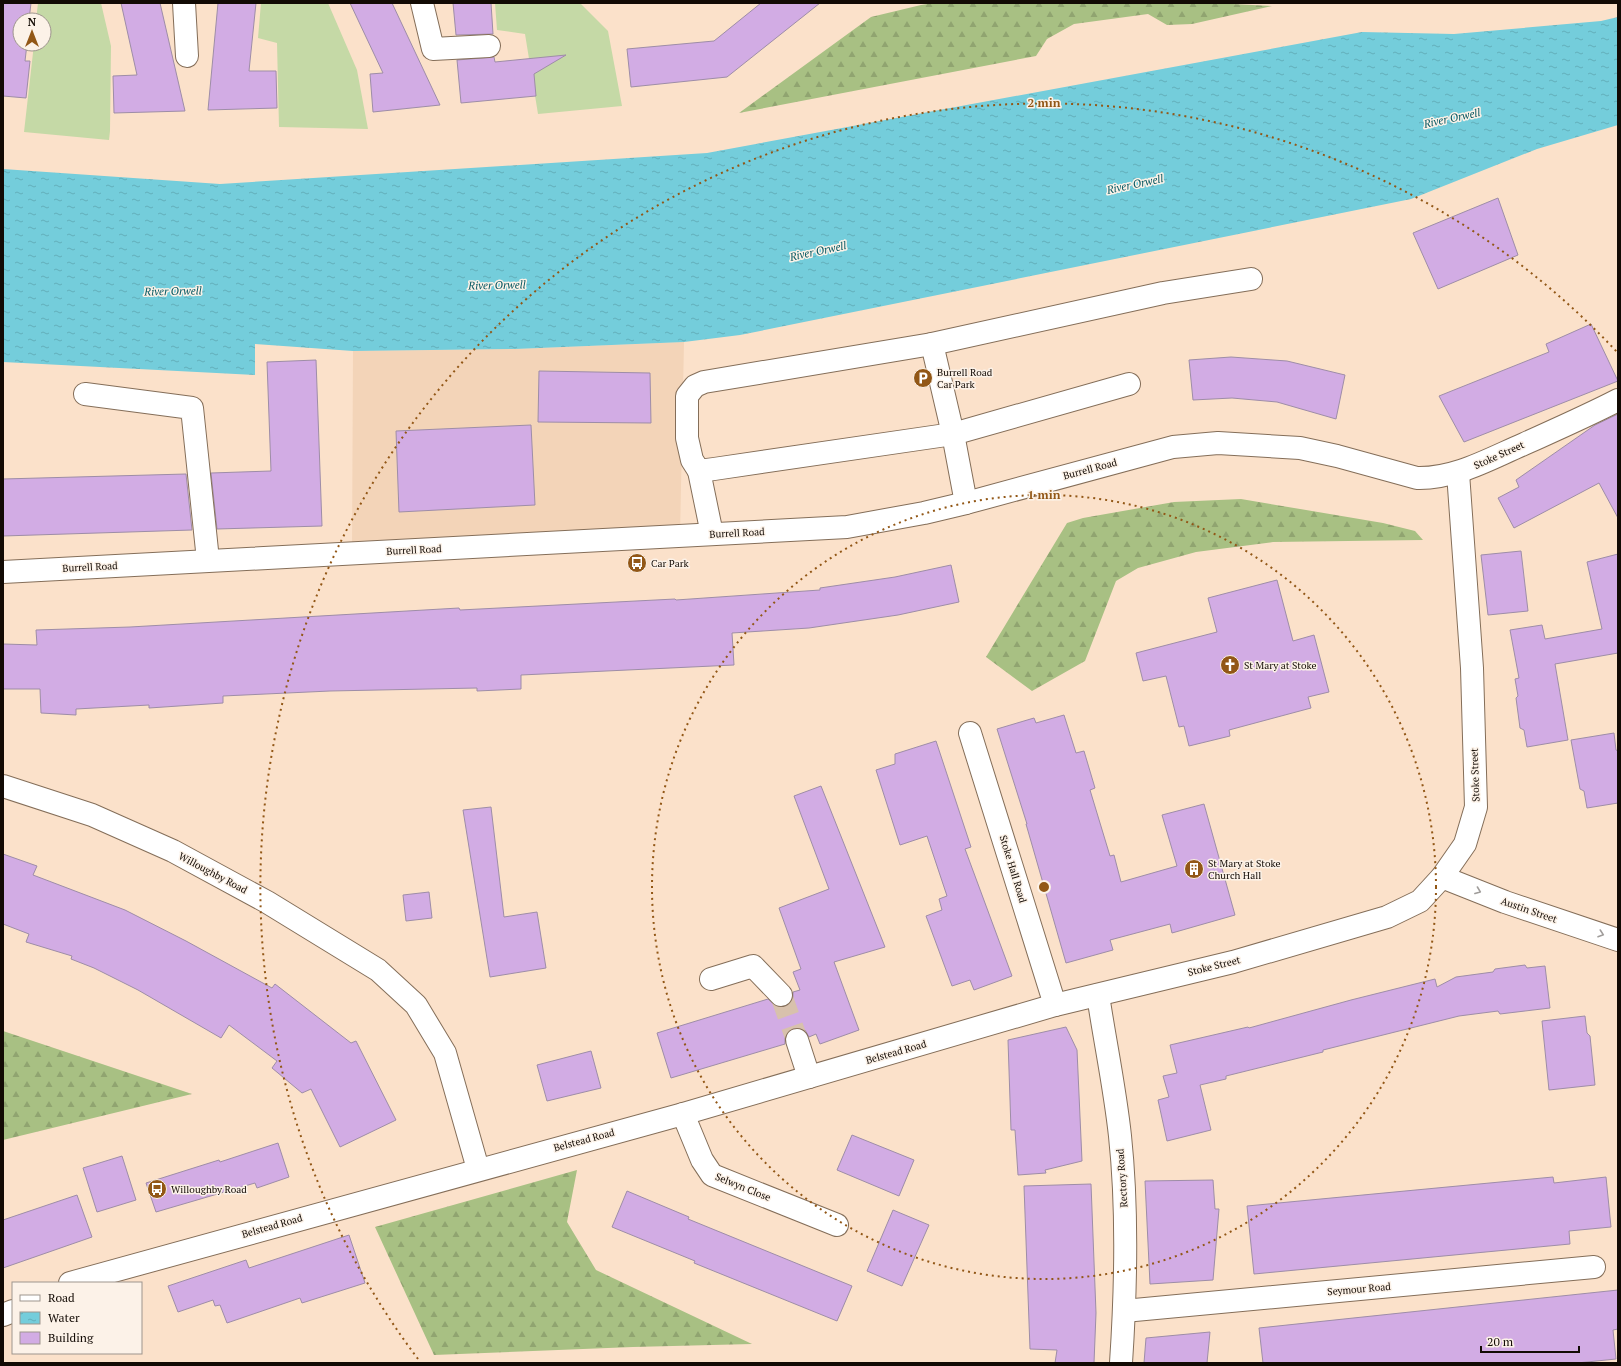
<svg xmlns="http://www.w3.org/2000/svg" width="1621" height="1366" font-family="'PT Serif',serif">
	<defs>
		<pattern id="forest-firs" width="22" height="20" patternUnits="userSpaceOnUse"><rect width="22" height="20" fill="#a8c083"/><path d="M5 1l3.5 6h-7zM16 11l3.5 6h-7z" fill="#90a470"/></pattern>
		<pattern id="water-ripples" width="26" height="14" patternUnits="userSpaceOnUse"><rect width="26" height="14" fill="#74cddb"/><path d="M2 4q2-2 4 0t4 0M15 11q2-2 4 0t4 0" fill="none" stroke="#63afba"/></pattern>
	</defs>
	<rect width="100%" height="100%" fill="#fbe1ca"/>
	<path fill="#f3d4b8" d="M684,342L680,536L352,553L353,351L515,349Z"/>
	<g fill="#c5d9a6">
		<path d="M38,3H101L111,46L110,131L109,140L24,132L34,44H44V20H36Z"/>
		<path d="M261,3H328L357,70L368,129L279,127L277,43L258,38Z"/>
		<path d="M495,3H580L608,31L622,106L538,114L525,34L497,30Z"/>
	</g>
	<g fill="url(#forest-firs)">
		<path d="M934,3H1213L1272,6L1192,24L1167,25L1148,14L1074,24L1047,39L1036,56L739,113L871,17L921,5Z"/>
		<path d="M1241,499L1383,523L1415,531L1423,540L1273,542L1196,552L1138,568L1116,581L1085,661L1032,691L986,657L1067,523L1083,518L1174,502Z"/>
		<path d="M3,1031L192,1094L3,1140Z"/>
		<path d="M577,1170L567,1222L596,1270L752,1344L633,1347L434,1355L375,1227Z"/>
	</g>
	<path fill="url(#water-ripples)" d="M1618,17V125L1537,149L1411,199L740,335L684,342L515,349L353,351L255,344V375L3,362V169L220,184L707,153L1362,32L1454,34L1601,21Z"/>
	<g fill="#d2ace4" stroke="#9e8da7">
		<path d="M3,3H31L29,20H20V44H27L25,61H30L26,98L3,96Z"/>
		<path d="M121,3H160L185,111L114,113L113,76L137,75Z"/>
		<path d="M218,3H256L249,71H276L277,108L208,110Z"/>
		<path d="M350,3H392L440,105L373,112L370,74L383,73Z"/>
		<path d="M453,3H491L493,34L456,35Z"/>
		<path d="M761,3H820L727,77L631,87L627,49L714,41Z"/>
		<path d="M566,55L534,74L536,96L461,103L457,60L494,57L495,62Z"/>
		<path d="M1498,198L1518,255L1438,289L1413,233Z"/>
		<path d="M1591,324L1618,381L1464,442L1439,396L1549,352L1546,344Z"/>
		<path d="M1231,357L1287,361L1345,375L1336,419L1277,402L1232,398L1193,400L1189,360Z"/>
		<path d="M316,360L322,526L217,529L211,473L271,471L267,362Z"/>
		<path d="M539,371L650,373L651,423L538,422Z"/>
		<path d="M1618,414V518L1599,483L1514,528L1498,498L1519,487L1516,480L1595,425Z"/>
		<path d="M531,425L535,505L399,512L396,431Z"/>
		<path d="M186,474L192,530L3,536V479Z"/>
		<path d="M1521,551L1528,611L1488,615L1481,555Z"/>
		<path d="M1618,554V653L1555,664L1568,740L1527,747L1524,730L1520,728L1516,698L1518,696L1515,679L1519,678L1510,630L1542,625L1545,639L1602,629L1587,562Z"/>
		<path d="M951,565L959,602L898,615L809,628L732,633L734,665L521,675V689L477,691V688L330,691L223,696V703L149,708V705L76,709V715L41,713L40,689H3V644L37,645L36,630L130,627L459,608L460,610L675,599L676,600L820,590V588L895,577Z"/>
		<path d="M1277,580L1293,641L1314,635L1329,692L1308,697L1311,708L1229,730L1230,736L1189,746L1184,726L1179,727L1166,676L1143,681L1136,653L1217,632L1208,598Z"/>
		<path d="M1064,715L1076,753L1084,751L1095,788L1090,790L1110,856L1114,855L1121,882L1177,866L1162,815L1204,804L1235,915L1172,933L1170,924L1110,940L1113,950L1066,963L1026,824H1027L997,729L1034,718L1036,723Z"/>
		<path d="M1614,733L1616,750L1618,751V803L1587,808L1584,791L1580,789L1571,740Z"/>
		<path d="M936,741L971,847L965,849L1012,976L974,990L970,980L952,986L926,916L942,910L939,899L947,896L927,836L900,845L876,770L895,764V754Z"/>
		<path d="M821,786L885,947L834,962L859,1030L820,1044L816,1034L809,1037L805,1030L799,1028H794L787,1032L785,1038V1044L671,1078L657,1033L768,999L777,1007H784L790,1004L793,999V992L800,990L793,972L801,969L779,908L829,889L794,796Z"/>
		<path d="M491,807L504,917L537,912L546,968L490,977L463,810Z"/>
		<path d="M3,854L37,866L33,875L125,910L186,941L272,988L275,984L351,1043L356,1041L396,1120L340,1147L311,1089L302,1093L272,1068L277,1061L229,1025L221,1038L138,990L94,968L71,959L72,956L26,942L29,934L3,924Z"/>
		<path d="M429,892L432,918L406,921L403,895Z"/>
		<path d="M1525,965L1527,968L1545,966L1550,1008L1500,1014L1498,1011L1459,1016L1323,1050V1052L1226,1076V1079L1200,1085L1211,1130L1167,1141L1158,1100L1169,1097L1163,1076L1177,1073L1170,1045L1248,1027L1249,1028L1351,1000L1435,979L1437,987L1456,977L1493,972L1495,969Z"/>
		<path d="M1585,1016L1587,1033L1590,1036L1595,1085L1549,1090L1542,1021Z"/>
		<path d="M1066,1027L1077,1050L1082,1161L1045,1170L1046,1173L1018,1175L1015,1130H1011L1008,1040Z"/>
		<path d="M591,1051L601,1088L547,1101L537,1065Z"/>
		<path d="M852,1135L914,1160L899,1196L837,1170Z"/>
		<path d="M278,1143L289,1177L257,1188L255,1183L156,1212L146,1183L219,1160L220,1162Z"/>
		<path d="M122,1156L136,1200L97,1212L83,1168Z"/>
		<path d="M1553,1177L1554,1183L1606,1177L1611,1227L1569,1231L1570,1244L1254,1274L1247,1206Z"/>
		<path d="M1213,1180L1215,1209H1219L1213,1280L1150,1284L1145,1181Z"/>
		<path d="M1091,1184L1096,1313L1094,1363H1055L1057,1350L1030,1349L1024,1186Z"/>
		<path d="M627,1191L689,1217L688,1219L852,1286L837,1321L694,1263L695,1261L612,1227Z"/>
		<path d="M77,1195L92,1237L3,1268V1220Z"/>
		<path d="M893,1210L929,1225L902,1286L867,1271Z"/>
		<path d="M349,1235L365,1283L302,1303L300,1298L227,1323L220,1305L215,1306L213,1300L178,1312L168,1286L246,1260L249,1268Z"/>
		<path d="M1618,1290V1329L1613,1330L1616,1359L1577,1363H1263L1259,1328Z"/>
		<path d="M1210,1332L1207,1363H1144L1146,1338Z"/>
	</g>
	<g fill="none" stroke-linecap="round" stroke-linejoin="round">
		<path stroke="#d8c1ac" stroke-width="22" stroke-dasharray="22 11" stroke-linecap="butt" d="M781,995L797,1040"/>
		<g stroke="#846e59" stroke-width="24">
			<g id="minor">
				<path d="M184,3L187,56"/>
				<path d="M422,3L433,49L489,46"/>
				<path d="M932,344L953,434L966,503"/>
				<path d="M1129,384L953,434L714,469L699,471L692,460L687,438V396L695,386L704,382L932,344L1163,293L1251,279"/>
				<path d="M85,394L192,408L208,560"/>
				<path d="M699,471L712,534"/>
				<path d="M970,733L1055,1005"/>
				<path d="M3,786L92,815L173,851L267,902L378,970L416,1005L445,1053L478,1169"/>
				<path d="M1442,877L1505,902L1618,940"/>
				<path d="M711,979L753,966L781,995"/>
				<path d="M1098,995C1105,1042 1115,1089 1120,1136C1128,1211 1126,1288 1121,1363"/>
				<path d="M797,1040L809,1077"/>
				<path d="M683,1114L702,1160L712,1175L837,1225"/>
				<path d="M70,1283L683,1114L1055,1005L1233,962L1387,917L1420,901L1442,877L1465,844L1476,807L1472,668L1458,473"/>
				<path d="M1124,1311L1594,1267"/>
				<path d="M3,1315L13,1311"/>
			</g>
		</g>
		<g stroke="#846e59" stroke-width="24">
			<path id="major" d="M3,572L847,527L924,513L966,503L1173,447L1218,443L1300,448L1337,456L1417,478C1455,479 1489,459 1524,444C1555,430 1587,416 1618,400"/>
		</g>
		<use href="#minor" stroke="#fff" stroke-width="22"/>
		<use href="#major" stroke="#fff" stroke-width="22"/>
	</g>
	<defs><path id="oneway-chevron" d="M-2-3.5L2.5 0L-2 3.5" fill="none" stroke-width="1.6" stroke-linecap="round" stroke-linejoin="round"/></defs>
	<g stroke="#a09d9b">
		<use href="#oneway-chevron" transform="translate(1478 891) rotate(21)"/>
		<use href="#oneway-chevron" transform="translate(1601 934) rotate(19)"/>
	</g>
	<g fill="none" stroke="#925716" stroke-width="2" stroke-dasharray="2 4">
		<circle cx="1044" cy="887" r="392"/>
		<path d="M418 1359A784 784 0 0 1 1617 352"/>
	</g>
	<defs>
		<g id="parking-disc" transform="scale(1)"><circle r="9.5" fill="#925716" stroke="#fcf2e8"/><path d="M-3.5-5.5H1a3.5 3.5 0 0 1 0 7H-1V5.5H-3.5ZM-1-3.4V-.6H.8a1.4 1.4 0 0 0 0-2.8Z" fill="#fff"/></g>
		<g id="bus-disc" transform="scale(1)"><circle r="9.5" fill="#925716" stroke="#fcf2e8"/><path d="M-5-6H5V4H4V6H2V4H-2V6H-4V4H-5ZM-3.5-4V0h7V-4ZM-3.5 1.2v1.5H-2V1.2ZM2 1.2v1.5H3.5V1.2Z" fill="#fff"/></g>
		<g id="church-disc" transform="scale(1)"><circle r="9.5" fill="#925716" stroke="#fcf2e8"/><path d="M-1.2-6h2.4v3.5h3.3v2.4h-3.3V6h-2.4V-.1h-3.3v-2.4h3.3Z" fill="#fff"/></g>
		<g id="building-disc" transform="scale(1)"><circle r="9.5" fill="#925716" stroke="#fcf2e8"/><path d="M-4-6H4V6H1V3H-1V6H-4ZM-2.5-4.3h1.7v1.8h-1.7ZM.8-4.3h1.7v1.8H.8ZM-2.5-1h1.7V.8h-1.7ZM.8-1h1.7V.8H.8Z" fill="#fff"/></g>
	</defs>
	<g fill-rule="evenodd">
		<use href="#parking-disc" x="923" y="378"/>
		<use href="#bus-disc" x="637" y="563"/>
		<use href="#church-disc" x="1230" y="665"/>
		<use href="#building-disc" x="1194" y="869"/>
		<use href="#bus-disc" x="157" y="1189"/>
	</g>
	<g text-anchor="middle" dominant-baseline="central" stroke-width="3" stroke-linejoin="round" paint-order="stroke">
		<g font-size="10" fill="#120a04" stroke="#fcf2e8" text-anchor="start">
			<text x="937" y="372">Burrell Road<tspan x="937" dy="12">Car Park</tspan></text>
			<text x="651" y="563">Car Park</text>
			<text x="1244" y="665">St Mary at Stoke</text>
			<text x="1208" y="863">St Mary at Stoke<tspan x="1208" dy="12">Church Hall</tspan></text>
			<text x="171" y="1189">Willoughby Road</text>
		</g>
		<g font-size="10" fill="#120a04" stroke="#fcf2e8">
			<text transform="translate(1499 455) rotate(-24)">Stoke Street</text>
			<text transform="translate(1090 469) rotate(-15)">Burrell Road</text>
			<text transform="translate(737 533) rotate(-3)">Burrell Road</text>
			<text transform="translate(414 550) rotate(-3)">Burrell Road</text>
			<text transform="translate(90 567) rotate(-3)">Burrell Road</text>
			<text transform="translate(1475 775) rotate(-92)">Stoke Street</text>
			<text transform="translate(1013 869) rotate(73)">Stoke Hall Road</text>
			<text transform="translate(213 873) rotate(28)">Willoughby Road</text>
			<text transform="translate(1529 910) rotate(19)">Austin Street</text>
			<text transform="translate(1214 966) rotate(-14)">Stoke Street</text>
			<text transform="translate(896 1052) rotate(-16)">Belstead Road</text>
			<text transform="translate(584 1140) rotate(-15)">Belstead Road</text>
			<text transform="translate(1122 1178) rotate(-94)">Rectory Road</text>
			<text transform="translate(743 1187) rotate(22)">Selwyn Close</text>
			<text transform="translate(272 1226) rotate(-16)">Belstead Road</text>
			<text transform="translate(1359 1289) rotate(-5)">Seymour Road</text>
		</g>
		<g font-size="11" font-style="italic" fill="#035660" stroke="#fcf2e8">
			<text transform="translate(1452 118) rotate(-12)">River Orwell</text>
			<text transform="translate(1135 184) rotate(-12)">River Orwell</text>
			<text transform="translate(818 251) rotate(-12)">River Orwell</text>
			<text transform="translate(497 285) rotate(-1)">River Orwell</text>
			<text transform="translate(173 291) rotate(-1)">River Orwell</text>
		</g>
	</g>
	<circle cx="1044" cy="887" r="6" fill="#925716" stroke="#fcf2e8" stroke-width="2"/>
	<g font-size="12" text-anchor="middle" font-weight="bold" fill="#925716" stroke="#fcf2e8" stroke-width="3" stroke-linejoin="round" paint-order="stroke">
		<text x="1044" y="107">2 min</text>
		<text x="1044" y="499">1 min</text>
	</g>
	<rect width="1621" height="1366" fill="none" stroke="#120a04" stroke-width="8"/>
	<rect x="12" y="1282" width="130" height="72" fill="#fcf2e8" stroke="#9e958d"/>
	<rect x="20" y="1295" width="20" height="6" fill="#ffffff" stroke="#9e958d"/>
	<text x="48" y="1302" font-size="12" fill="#120a04">Road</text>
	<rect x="20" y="1312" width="20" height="12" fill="url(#water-ripples)" stroke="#9e958d"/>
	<text x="48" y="1322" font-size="12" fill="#120a04">Water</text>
	<rect x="20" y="1332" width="20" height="12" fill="#d2ace4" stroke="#9e958d"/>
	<text x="48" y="1342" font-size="12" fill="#120a04">Building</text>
	<g transform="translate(32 32)"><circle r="19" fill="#fcf2e8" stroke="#9e958d"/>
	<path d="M0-3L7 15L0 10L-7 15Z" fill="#925716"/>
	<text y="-6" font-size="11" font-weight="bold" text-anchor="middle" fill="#120a04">N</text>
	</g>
	<path d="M1481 1346v6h98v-6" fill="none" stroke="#120a04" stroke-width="2"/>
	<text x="1487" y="1346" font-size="12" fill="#120a04" stroke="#fcf2e8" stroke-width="3" paint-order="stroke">20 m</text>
</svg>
